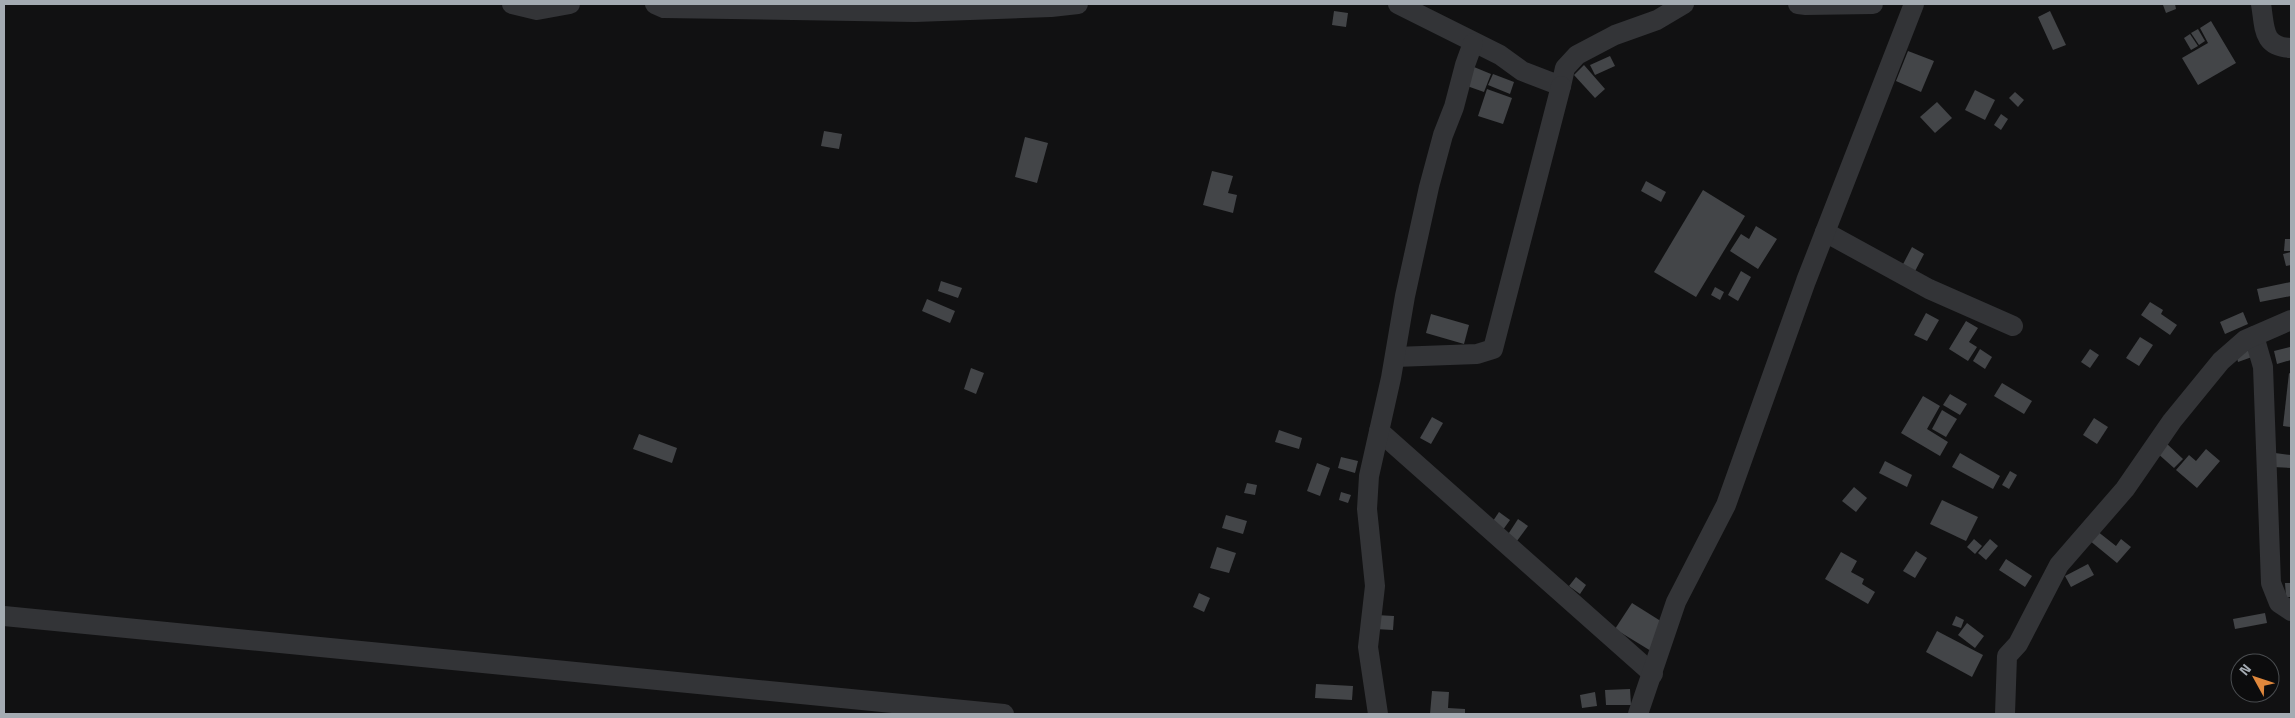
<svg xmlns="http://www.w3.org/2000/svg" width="2295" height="718" font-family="'Titillium Web',sans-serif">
	<rect width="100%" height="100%" fill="#111112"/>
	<g fill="#434548">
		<path d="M2167,4H2175L2176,9L2166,13L2163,5Z"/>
		<path d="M1334,11L1348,13L1346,27L1332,25Z"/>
		<path d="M2050,11L2066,45L2053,50L2038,17Z"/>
		<path d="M2211,21L2236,63L2198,85L2182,58L2208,43L2200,28Z"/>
		<path d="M2198,29L2205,41L2199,45L2191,33Z"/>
		<path d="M2190,34L2198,46L2191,50L2184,38Z"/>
		<path d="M1908,51L1934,61L1921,92L1896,81Z"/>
		<path d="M1610,56L1615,66L1595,75L1590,65Z"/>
		<path d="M1584,65L1605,89L1595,98L1574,75Z"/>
		<path d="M1474,67L1491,74L1484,92L1467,86Z"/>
		<path d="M1493,74L1514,82L1510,94L1488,85Z"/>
		<path d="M1487,89L1512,98L1503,124L1478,116Z"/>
		<path d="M1975,90L1995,100L1985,120L1965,110Z"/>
		<path d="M2015,92L2024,100L2018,107L2009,98Z"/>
		<path d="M1937,102L1952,118L1935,133L1920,117Z"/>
		<path d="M2001,114L2008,119L2001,130L1994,125Z"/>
		<path d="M824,131L842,134L839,149L821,146Z"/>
		<path d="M1025,137L1048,143L1037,183L1015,177Z"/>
		<path d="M1212,171L1233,176L1228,193L1237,195L1233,213L1203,205Z"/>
		<path d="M1646,181L1666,192L1661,202L1641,191Z"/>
		<path d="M1703,190L1745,216L1696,297L1654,272Z"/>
		<path d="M1756,226L1777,239L1758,269L1730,251L1741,234L1749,239Z"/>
		<path d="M2285,239H2291V251H2284Z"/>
		<path d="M1912,247L1924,254L1912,277L1900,270Z"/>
		<path d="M2291,252V265L2286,266L2283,254Z"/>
		<path d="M1741,271L1751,277L1738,301L1728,295Z"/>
		<path d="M941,281L962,288L958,298L938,291Z"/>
		<path d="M2291,282V296L2260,302L2257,289Z"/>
		<path d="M1715,287L1724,292L1720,300L1711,295Z"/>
		<path d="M927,299L955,311L950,323L922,311Z"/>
		<path d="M2150,302L2163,310L2161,314L2177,325L2170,335L2141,315Z"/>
		<path d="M2243,312L2248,324L2225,334L2220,322Z"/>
		<path d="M1926,313L1939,320L1927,341L1914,335Z"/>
		<path d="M1431,314L1469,325L1464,344L1426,333Z"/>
		<path d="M1966,321L1978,328L1969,342L1977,347L1968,361L1949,349Z"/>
		<path d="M2140,337L2153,345L2139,366L2126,358Z"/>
		<path d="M2290,347L2291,360L2277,364L2274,351Z"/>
		<path d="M1980,349L1992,357L1985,369L1973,361Z"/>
		<path d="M2090,349L2099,355L2090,368L2081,362Z"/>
		<path d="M2249,350L2252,357L2238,362L2236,354Z"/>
		<path d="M971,368L984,373L976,394L964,389Z"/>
		<path d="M2289,373L2291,374V427L2283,426Z"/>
		<path d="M2002,383L2032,401L2024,414L1994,396Z"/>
		<path d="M1950,394L1967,404L1960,415L1943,405Z"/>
		<path d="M1923,396L1940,406L1927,429L1948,442L1940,456L1901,433Z"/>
		<path d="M1942,410L1957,419L1946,437L1932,429Z"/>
		<path d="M1432,417L1443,423L1431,444L1420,438Z"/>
		<path d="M2094,418L2108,427L2097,444L2083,435Z"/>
		<path d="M1279,430L1302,438L1299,449L1275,442Z"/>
		<path d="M639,434L677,448L672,463L633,449Z"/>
		<path d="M2165,442L2183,459L2174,468L2156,452Z"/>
		<path d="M2206,449L2220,461L2197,488L2176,470L2189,455L2196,461Z"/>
		<path d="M1960,453L2000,476L1993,489L1952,467Z"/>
		<path d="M2275,453L2291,455V468L2273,467Z"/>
		<path d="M1341,457L1358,461L1355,473L1338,468Z"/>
		<path d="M1885,461L1912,475L1907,487L1879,473Z"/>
		<path d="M1317,463L1330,468L1320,496L1307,491Z"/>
		<path d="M2010,471L2017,475L2009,489L2002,485Z"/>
		<path d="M1247,483L1257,485L1255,495L1244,493Z"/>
		<path d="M1854,487L1867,498L1856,512L1842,501Z"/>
		<path d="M1341,492L1351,495L1348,503L1339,500Z"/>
		<path d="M1942,500L1978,517L1966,541L1930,524Z"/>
		<path d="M1499,512L1510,520L1500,534L1489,527Z"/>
		<path d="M1226,515L1247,521L1243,534L1222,528Z"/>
		<path d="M1518,519L1528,526L1514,545L1505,539Z"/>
		<path d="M2097,531L2116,546L2121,539L2131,547L2117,563L2089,540Z"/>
		<path d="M1974,539L1982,546L1975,554L1967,547Z"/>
		<path d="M1990,539L1998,546L1986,560L1978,553Z"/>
		<path d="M1217,547L1236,553L1229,573L1210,568Z"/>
		<path d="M1916,551L1927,558L1915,578L1903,571Z"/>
		<path d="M1841,552L1857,561L1851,572L1864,579L1862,584L1875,592L1868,604L1825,579Z"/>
		<path d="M2006,559L2032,576L2025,587L1999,570Z"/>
		<path d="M2088,564L2094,575L2071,587L2065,576Z"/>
		<path d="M1576,577L1586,585L1580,594L1569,586Z"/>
		<path d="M2285,583H2291V597H2286Z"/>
		<path d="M1199,593L1210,598L1204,612L1193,607Z"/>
		<path d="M1632,603L1667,625L1651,651L1615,629Z"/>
		<path d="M2265,613L2267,623L2235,629L2233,619Z"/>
		<path d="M1376,615L1394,616L1393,630L1375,629Z"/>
		<path d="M1956,616L1964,620L1961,628L1952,625Z"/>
		<path d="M1967,623L1984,636L1975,648L1958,635Z"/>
		<path d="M1937,631L1983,655L1972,677L1926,652Z"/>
		<path d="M1316,684L1353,686L1352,700L1315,698Z"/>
		<path d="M1630,689L1631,705H1606L1605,690Z"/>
		<path d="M1432,691L1449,692L1448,708L1465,709V714H1430Z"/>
		<path d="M1595,692L1597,706L1582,708L1580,695Z"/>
	</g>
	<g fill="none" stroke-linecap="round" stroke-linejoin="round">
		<g stroke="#333437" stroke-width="20">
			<path d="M512,4L537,10L570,4"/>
			<path d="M655,4L664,8L915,12L1051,7L1078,4"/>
			<path d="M1398,4L1500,55L1522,71L1561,86L1565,68L1577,55L1615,35L1657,20L1684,4"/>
			<path d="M1798,4L1806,5L1873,4"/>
			<path d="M2261,4C2265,28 2262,47 2291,48"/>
			<path d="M1825,232L1929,289L2013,326"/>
			<path d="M2254,336L2263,367L2271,583L2279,603L2291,611"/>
			<path d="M1395,357L1477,354L1493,349L1561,86"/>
			<path d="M1379,431L1653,674"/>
			<path d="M4,616L1004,714"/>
			<path d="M1378,714L1368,647L1375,586L1367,509L1369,476L1391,378L1405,296L1429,187L1443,135L1454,107L1465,65L1473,43"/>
			<path d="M1638,714L1676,602L1726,505L1806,281L1914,4"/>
			<path d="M2005,714L2007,656L2018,644L2059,565L2125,489L2172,421L2221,361L2245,340L2291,320"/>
		</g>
	</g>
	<rect width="2295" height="718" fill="none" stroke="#a4abb2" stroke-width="10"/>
	<g transform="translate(2255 678) rotate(310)"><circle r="24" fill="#0c0c0d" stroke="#494c4f"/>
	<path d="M0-4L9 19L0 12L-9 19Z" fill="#e0883c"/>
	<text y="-8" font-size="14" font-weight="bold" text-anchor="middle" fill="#a4abb2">N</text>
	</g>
</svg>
